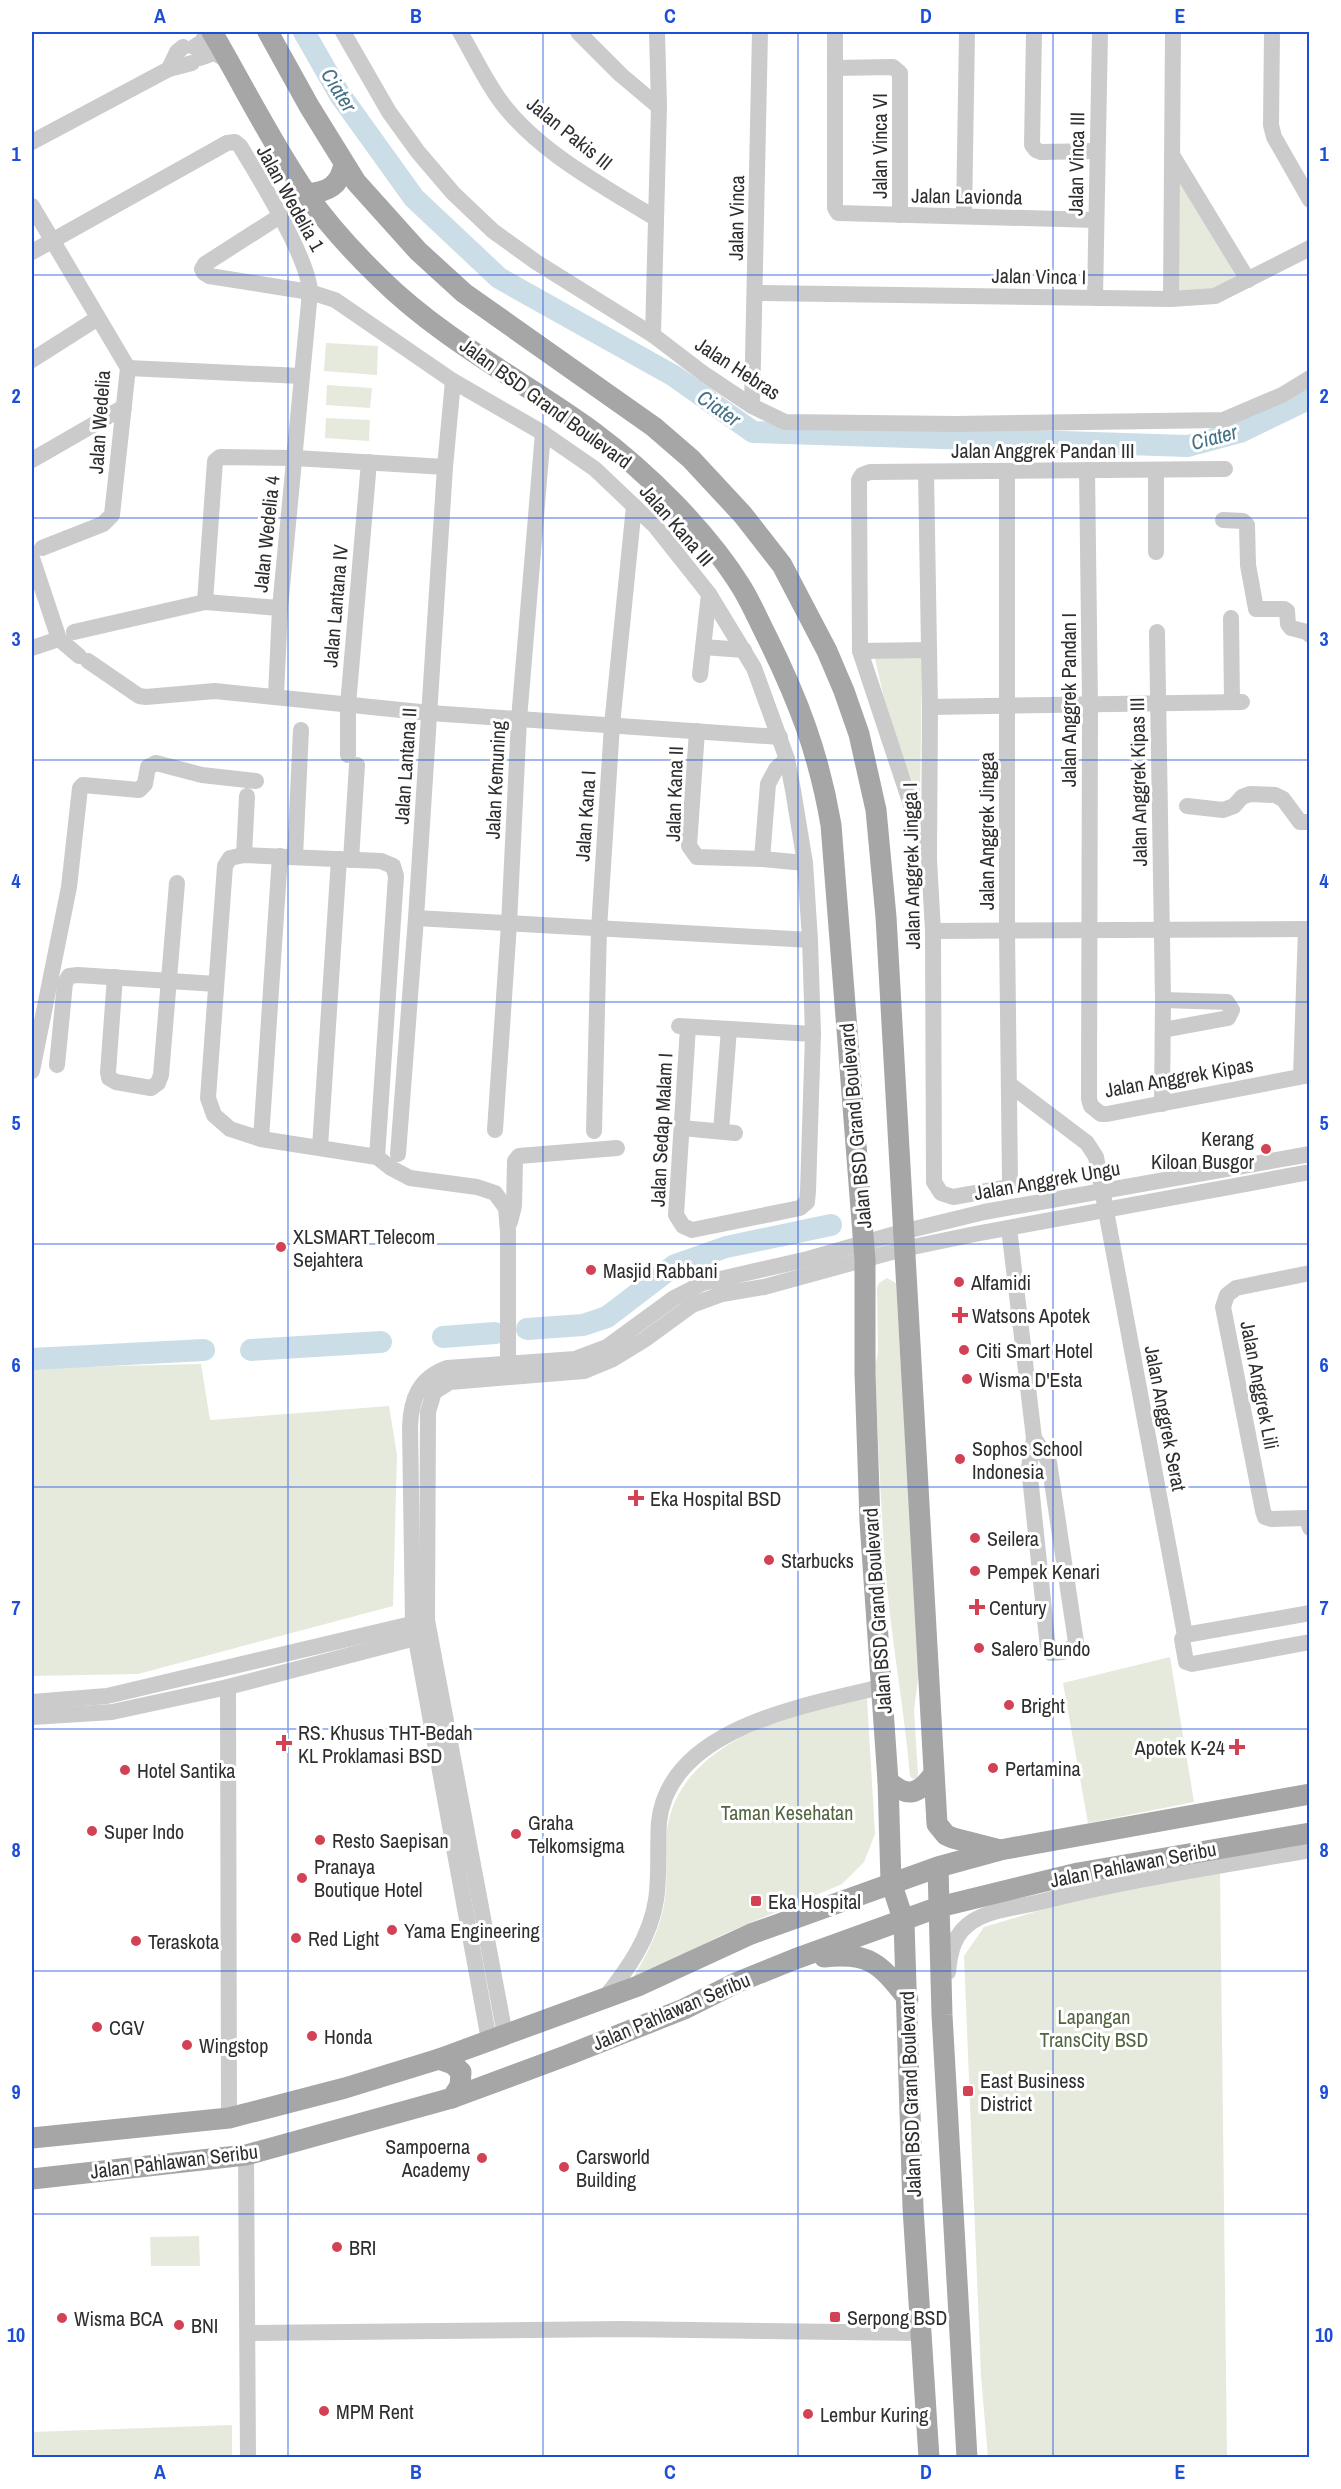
<svg xmlns="http://www.w3.org/2000/svg" width="1341" height="2489" font-family="'Archivo Narrow',sans-serif">
	<rect width="100%" height="100%" fill="#fff"/>
	<g fill="#e5eadd">
		<path d="M1175,176L1185,179L1237,279L1213,291L1173,293Z"/>
		<path d="M326,343L378,346L377,375L324,371Z"/>
		<path d="M327,385L372,388L370,408L326,405Z"/>
		<path d="M326,418L370,420L369,441L325,438Z"/>
		<path d="M922,657L920,803L886,708L875,658Z"/>
		<path d="M887,1278L896,1283L919,1672L914,1710L918,1774L917,1778L913,1779L910,1776C904,1705 890,1634 885,1562C880,1497 878,1431 875,1366L878,1353L877,1288L879,1283Z"/>
		<path d="M201,1364L210,1420L389,1406L397,1455L393,1606L138,1674L32,1676V1368Z"/>
		<path d="M1170,1657L1194,1802L1088,1823L1063,1683Z"/>
		<path d="M867,1699L875,1834L864,1862L842,1884L724,1934L631,1981C650,1950 665,1921 666,1884C667,1866 665,1847 667,1829C677,1764 740,1733 796,1714C818,1706 844,1703 867,1699Z"/>
		<path d="M1220,1871L1227,2457H988L981,2377L964,1956L984,1927L1102,1892Z"/>
		<path d="M199,2236L200,2266H151L150,2237Z"/>
		<path d="M232,2425V2457H32V2432Z"/>
	</g>
	<g fill="none" stroke-linecap="round" stroke-linejoin="round">
		<g stroke="#cbdee8" stroke-width="22">
			<path d="M304,32L340,95L414,198L499,278L674,376L753,432L1188,446L1240,432L1310,398"/>
			<path d="M527,1329L583,1325L607,1317L675,1265L726,1247L831,1225"/>
			<path d="M443,1337L495,1333"/>
			<path d="M251,1350L381,1342"/>
			<path d="M32,1359L204,1350"/>
		</g>
		<g stroke="#cbcbcb" stroke-width="16">
			<path d="M343,32L389,112L418,152L453,193L493,231L536,262L653,335L704,374L752,406L785,422L956,424L1223,420L1282,395L1310,378"/>
			<path d="M460,32C473,54 484,78 499,99C535,150 603,186 655,218"/>
			<path d="M578,32L621,75L659,107L653,335"/>
			<path d="M657,32L659,107"/>
			<path d="M835,32V208L838,213L1096,220"/>
			<path d="M1034,32L1032,145L1036,150L1041,152L1097,151"/>
			<path d="M1272,32L1271,125L1274,137L1310,200"/>
			<path d="M194,47L202,42L207,32"/>
			<path d="M200,58L214,53L228,60"/>
			<path d="M835,68L893,67L900,73V215"/>
			<path d="M169,69L177,52L183,47"/>
			<path d="M32,142L169,69L192,63"/>
			<path d="M1172,155L1248,280"/>
			<path d="M32,206L128,368L112,515L103,524L42,548"/>
			<path d="M964,215L967,32"/>
			<path d="M280,216L205,264L202,269L204,273L209,276L310,292L335,300L453,381L543,433L595,469L655,526L709,594L754,668L787,759L793,790L805,863L810,940L813,1034L808,1191L807,1202L800,1208L692,1230L683,1226L676,1215L688,1027"/>
			<path d="M32,252L227,143L235,142L240,146C259,177 309,259 310,292L280,608L276,696"/>
			<path d="M755,293L1171,299L1215,296L1310,248"/>
			<path d="M1095,298L1100,32"/>
			<path d="M1171,299L1173,32"/>
			<path d="M32,360L98,318"/>
			<path d="M128,368L301,376"/>
			<path d="M752,406L760,32"/>
			<path d="M32,460L124,407"/>
			<path d="M1087,470L1090,704L1089,1099L1091,1106L1101,1114H1107L1310,1075"/>
			<path d="M1156,470V552"/>
			<path d="M926,472L930,707L929,860L933,931L934,1182L941,1193L953,1197L1004,1188L1009,1185L1010,1179L1007,932V471"/>
			<path d="M1223,520L1243,521L1247,525L1248,565L1256,609H1284L1287,611L1288,624L1291,628L1307,632L1310,635"/>
			<path d="M32,558L59,639L79,656"/>
			<path d="M205,602L280,608"/>
			<path d="M1231,618L1232,702"/>
			<path d="M74,632L205,602L215,461L220,457L295,458L445,467"/>
			<path d="M1157,632L1163,1000L1162,1104"/>
			<path d="M703,647L744,650"/>
			<path d="M32,648L59,639"/>
			<path d="M860,651L929,650"/>
			<path d="M88,661L139,696L146,697L215,691L430,713L780,737"/>
			<path d="M700,675L709,594"/>
			<path d="M930,707L1242,702"/>
			<path d="M697,731L689,846L697,857L762,859L805,863"/>
			<path d="M348,755V705L369,462"/>
			<path d="M1187,806L1223,810L1234,806L1242,797L1250,794L1275,795L1283,799L1300,822H1310"/>
			<path d="M925,847L860,651L859,480L862,475L870,472L1225,469"/>
			<path d="M244,855L247,796"/>
			<path d="M295,857L301,730"/>
			<path d="M762,859L768,784L776,769L787,759"/>
			<path d="M351,860L357,765"/>
			<path d="M416,918L810,940"/>
			<path d="M933,931L1310,929"/>
			<path d="M115,977L108,1072L109,1078L116,1082L151,1088L158,1083L161,1075L177,883"/>
			<path d="M679,1026L813,1034"/>
			<path d="M1163,1030L1228,1018L1232,1010L1227,1002L1163,1000"/>
			<path d="M57,1065L65,983L69,976L78,975L216,984"/>
			<path d="M32,1071L69,887L80,788L83,785L139,790L145,784L148,767L156,763L202,775L256,781"/>
			<path d="M1301,1076L1306,929"/>
			<path d="M1009,1084L1087,1143L1096,1157L1185,1635"/>
			<path d="M682,1128L735,1133"/>
			<path d="M495,1130L509,924L519,719L543,433"/>
			<path d="M594,1131L599,929L612,725L634,506"/>
			<path d="M721,1131L729,1029"/>
			<path d="M261,1139L280,856"/>
			<path d="M320,1147L339,859"/>
			<path d="M398,1154L416,918L445,467L453,381"/>
			<path d="M377,1157L396,876L393,866L381,861L244,855L230,858L225,866L208,1098L214,1115L230,1129L261,1139L377,1157L391,1168L410,1178L477,1187L495,1193L506,1208L508,1232V1364"/>
			<path d="M510,1222L514,1206L515,1161L519,1156L617,1148"/>
			<path d="M1009,1228L1034,1438L1029,1467L1048,1648L1051,1653L1062,1652L1074,1647L1076,1642L1049,1462L1034,1438"/>
			<path d="M1310,1273L1236,1288L1227,1295L1223,1307L1263,1511L1265,1517L1271,1519L1307,1518L1310,1528"/>
			<path d="M1310,1613L1185,1635L1182,1639L1186,1662L1192,1664L1310,1642"/>
			<path d="M228,1687L229,2118"/>
			<path d="M32,1702L107,1696L424,1621"/>
			<path d="M32,1717L112,1712L228,1687L427,1635"/>
			<path d="M948,1972C950,1951 954,1933 973,1921C992,1909 1022,1907 1044,1901C1131,1879 1220,1866 1310,1850"/>
			<path d="M604,1999C628,1969 650,1938 656,1900C660,1874 657,1848 659,1822C669,1727 808,1705 881,1687"/>
			<path d="M505,2035L427,1620L428,1412L434,1392L450,1382L584,1371L613,1359L644,1340L692,1305L722,1294L764,1287L903,1249L975,1234L1310,1172"/>
			<path d="M489,2040L413,1623L410,1427C411,1399 419,1378 447,1368L575,1359L607,1347L674,1298L703,1283L808,1259L902,1232L984,1212L1310,1154"/>
			<path d="M246,2155L248,2458"/>
			<path d="M248,2333L619,2329L921,2333"/>
		</g>
		<g stroke="#a6a6a6" stroke-width="21">
			<path d="M212,32C243,85 271,142 306,193C328,225 354,253 381,279C443,340 523,381 592,431C646,471 707,531 742,588C751,603 758,619 766,635C798,699 819,754 831,825L865,1260V1373L870,1522L888,1781L891,1882L904,1922L913,2208L929,2458"/>
			<path d="M268,32L309,106L356,182L418,251L464,293L654,427L691,459L743,515L782,565L827,651L844,691L859,734L876,810L886,917L937,1824L946,1835L953,1838L1000,1850"/>
			<path d="M306,194C328,192 340,186 344,164"/>
			<path d="M888,1781C907,1798 918,1795 933,1775"/>
			<path d="M938,1867L942,2015L967,2458"/>
			<path d="M824,1957C871,1952 880,1964 908,1999"/>
			<path d="M439,2059L453,2064L461,2072L460,2086L452,2098"/>
			<path d="M32,2138L229,2118L345,2088L439,2059L638,1986L751,1934L938,1867L1000,1850L1310,1794"/>
			<path d="M32,2179L246,2155L452,2098L568,2055L684,2009L738,1982L795,1959L939,1907L1078,1873L1310,1833"/>
		</g>
	</g>
	<path fill="none" stroke="#1d4ed8" stroke-width="1.5" stroke-opacity="0.55" d="M288,32V2458M543,32V2458M798,32V2458M1053,32V2458M32,275H1310M32,518H1310M32,760H1310M32,1002H1310M32,1244H1310M32,1487H1310M32,1729H1310M32,1971H1310M32,2214H1310"/>
	<g fill="#d34254" stroke="#fff" stroke-width="2">
		<circle cx="1266" cy="1149" r="6"/>
		<circle cx="281" cy="1247" r="6"/>
		<circle cx="591" cy="1270" r="6"/>
		<circle cx="959" cy="1282" r="6"/>
		<path d="M957 1306h6v6h6v6h-6v6h-6v-6h-6v-6h6z"/>
		<circle cx="964" cy="1350" r="6"/>
		<circle cx="967" cy="1379" r="6"/>
		<circle cx="960" cy="1459" r="6"/>
		<path d="M633 1489h6v6h6v6h-6v6h-6v-6h-6v-6h6z"/>
		<circle cx="975" cy="1538" r="6"/>
		<circle cx="769" cy="1560" r="6"/>
		<circle cx="975" cy="1571" r="6"/>
		<path d="M974 1598h6v6h6v6h-6v6h-6v-6h-6v-6h6z"/>
		<circle cx="979" cy="1648" r="6"/>
		<circle cx="1009" cy="1705" r="6"/>
		<path d="M281 1734h6v6h6v6h-6v6h-6v-6h-6v-6h6z"/>
		<path d="M1234 1738h6v6h6v6h-6v6h-6v-6h-6v-6h6z"/>
		<circle cx="993" cy="1768" r="6"/>
		<circle cx="125" cy="1770" r="6"/>
		<circle cx="92" cy="1831" r="6"/>
		<circle cx="516" cy="1834" r="6"/>
		<circle cx="320" cy="1840" r="6"/>
		<circle cx="302" cy="1878" r="6"/>
		<rect x="750" y="1895" width="12" height="12" rx="3"/>
		<circle cx="392" cy="1930" r="6"/>
		<circle cx="296" cy="1938" r="6"/>
		<circle cx="136" cy="1941" r="6"/>
		<circle cx="97" cy="2027" r="6"/>
		<circle cx="312" cy="2036" r="6"/>
		<circle cx="187" cy="2045" r="6"/>
		<rect x="962" y="2085" width="12" height="12" rx="3"/>
		<circle cx="482" cy="2158" r="6"/>
		<circle cx="564" cy="2167" r="6"/>
		<circle cx="337" cy="2247" r="6"/>
		<rect x="829" y="2311" width="12" height="12" rx="3"/>
		<circle cx="62" cy="2318" r="6"/>
		<circle cx="179" cy="2325" r="6"/>
		<circle cx="324" cy="2411" r="6"/>
		<circle cx="808" cy="2414" r="6"/>
	</g>
	<g text-anchor="middle" dominant-baseline="central" stroke-width="6" stroke-linejoin="round" paint-order="stroke">
		<g font-size="20" fill="#2e2e2e" stroke="#fff">
			<text transform="translate(570 133) rotate(39)">Jalan Pakis III</text>
			<text transform="translate(879 146) rotate(-90)">Jalan Vinca VI</text>
			<text transform="translate(1076 164) rotate(-89)">Jalan Vinca III</text>
			<text transform="translate(967 196) rotate(1)">Jalan Lavionda</text>
			<text transform="translate(291 198) rotate(61)">Jalan Wedelia 1</text>
			<text transform="translate(736 218) rotate(-89)">Jalan Vinca</text>
			<text transform="translate(1039 276) rotate(1)">Jalan Vinca I</text>
			<text transform="translate(738 368) rotate(33)">Jalan Hebras</text>
			<text transform="translate(546 403) rotate(36)">Jalan BSD Grand Boulevard</text>
			<text transform="translate(99 422) rotate(-86)">Jalan Wedelia</text>
			<text x="1043" y="450">Jalan Anggrek Pandan III</text>
			<text transform="translate(677 525) rotate(49)">Jalan Kana III</text>
			<text transform="translate(266 534) rotate(-84)">Jalan Wedelia 4</text>
			<text transform="translate(335 606) rotate(-85)">Jalan Lantana IV</text>
			<text transform="translate(1068 700) rotate(-90)">Jalan Anggrek Pandan I</text>
			<text transform="translate(405 766) rotate(-86)">Jalan Lantana II</text>
			<text transform="translate(495 780) rotate(-87)">Jalan Kemuning</text>
			<text transform="translate(1138 782) rotate(-91)">Jalan Anggrek Kipas III</text>
			<text transform="translate(674 794) rotate(-88)">Jalan Kana II</text>
			<text transform="translate(585 816) rotate(-86)">Jalan Kana I</text>
			<text transform="translate(986 831) rotate(-90)">Jalan Anggrek Jingga</text>
			<text transform="translate(911 866) rotate(-91)">Jalan Anggrek Jingga I</text>
			<text transform="translate(1179 1077) rotate(-10)">Jalan Anggrek Kipas</text>
			<text transform="translate(855 1126) rotate(-95)">Jalan BSD Grand Boulevard</text>
			<text transform="translate(661 1130) rotate(-87)">Jalan Sedap Malam I</text>
			<text transform="translate(1047 1180) rotate(-10)">Jalan Anggrek Ungu</text>
			<text transform="translate(1260 1385) rotate(79)">Jalan Anggrek Lili</text>
			<text transform="translate(1166 1418) rotate(79)">Jalan Anggrek Serat</text>
			<text transform="translate(877 1611) rotate(-94)">Jalan BSD Grand Boulevard</text>
			<text transform="translate(1133 1864) rotate(-11)">Jalan Pahlawan Seribu</text>
			<text transform="translate(671 2011) rotate(-23)">Jalan Pahlawan Seribu</text>
			<text transform="translate(910 2094) rotate(-92)">Jalan BSD Grand Boulevard</text>
			<text transform="translate(174 2161) rotate(-7)">Jalan Pahlawan Seribu</text>
		</g>
		<g font-size="20" fill="#2e2e2e" stroke="#fff" text-anchor="start">
			<text x="1254" y="1138" text-anchor="end">Kerang<tspan x="1254" dy="23">Kiloan Busgor</tspan></text>
			<text x="293" y="1236">XLSMART Telecom<tspan x="293" dy="23">Sejahtera</tspan></text>
			<text x="603" y="1270">Masjid Rabbani</text>
			<text x="971" y="1282">Alfamidi</text>
			<text x="972" y="1315">Watsons Apotek</text>
			<text x="976" y="1350">Citi Smart Hotel</text>
			<text x="979" y="1379">Wisma D'Esta</text>
			<text x="972" y="1448">Sophos School<tspan x="972" dy="23">Indonesia</tspan></text>
			<text x="650" y="1498">Eka Hospital BSD</text>
			<text x="987" y="1538">Seilera</text>
			<text x="781" y="1560">Starbucks</text>
			<text x="987" y="1571">Pempek Kenari</text>
			<text x="989" y="1607">Century</text>
			<text x="991" y="1648">Salero Bundo</text>
			<text x="1021" y="1705">Bright</text>
			<text x="298" y="1732">RS. Khusus THT-Bedah<tspan x="298" dy="23">KL Proklamasi BSD</tspan></text>
			<text x="1225" y="1747" text-anchor="end">Apotek K-24</text>
			<text x="1005" y="1768">Pertamina</text>
			<text x="137" y="1770">Hotel Santika</text>
			<text x="528" y="1822">Graha<tspan x="528" dy="23">Telkomsigma</tspan></text>
			<text x="104" y="1831">Super Indo</text>
			<text x="332" y="1840">Resto Saepisan</text>
			<text x="314" y="1866">Pranaya<tspan x="314" dy="23">Boutique Hotel</tspan></text>
			<text x="768" y="1901">Eka Hospital</text>
			<text x="404" y="1930">Yama Engineering</text>
			<text x="308" y="1938">Red Light</text>
			<text x="148" y="1941">Teraskota</text>
			<text x="109" y="2027">CGV</text>
			<text x="324" y="2036">Honda</text>
			<text x="199" y="2045">Wingstop</text>
			<text x="980" y="2080">East Business<tspan x="980" dy="23">District</tspan></text>
			<text x="470" y="2146" text-anchor="end">Sampoerna<tspan x="470" dy="23">Academy</tspan></text>
			<text x="576" y="2156">Carsworld<tspan x="576" dy="23">Building</tspan></text>
			<text x="349" y="2247">BRI</text>
			<text x="847" y="2317">Serpong BSD</text>
			<text x="74" y="2318">Wisma BCA</text>
			<text x="191" y="2325">BNI</text>
			<text x="336" y="2411">MPM Rent</text>
			<text x="820" y="2414">Lembur Kuring</text>
		</g>
		<g font-size="20" fill="#536540" stroke="#fff">
			<text x="787" y="1812">Taman Kesehatan</text>
			<text x="1094" y="2016">Lapangan<tspan x="1094" dy="23">TransCity BSD</tspan></text>
		</g>
		<g font-size="21" font-style="italic" fill="#447188" stroke="#fff">
			<text transform="translate(339 90) rotate(58)">Ciater</text>
			<text transform="translate(719 408) rotate(35)">Ciater</text>
			<text transform="translate(1214 437) rotate(-15)">Ciater</text>
		</g>
	</g>
	<rect width="1341" height="2489" fill="none" stroke="#ffffff" stroke-width="66"/>
	<rect x="33" y="33" width="1275" height="2423" fill="none" stroke="#1d4ed8" stroke-width="2"/>
	<g font-size="20" text-anchor="middle" font-weight="bold" fill="#1d4ed8">
		<text x="160" y="23">A</text>
		<text x="416" y="23">B</text>
		<text x="670" y="23">C</text>
		<text x="926" y="23">D</text>
		<text x="1180" y="23">E</text>
		<text x="16" y="161">1</text>
		<text x="1324" y="161">1</text>
		<text x="16" y="403">2</text>
		<text x="1324" y="403">2</text>
		<text x="16" y="646">3</text>
		<text x="1324" y="646">3</text>
		<text x="16" y="888">4</text>
		<text x="1324" y="888">4</text>
		<text x="16" y="1130">5</text>
		<text x="1324" y="1130">5</text>
		<text x="16" y="1372">6</text>
		<text x="1324" y="1372">6</text>
		<text x="16" y="1615">7</text>
		<text x="1324" y="1615">7</text>
		<text x="16" y="1857">8</text>
		<text x="1324" y="1857">8</text>
		<text x="16" y="2099">9</text>
		<text x="1324" y="2099">9</text>
		<text x="16" y="2342">10</text>
		<text x="1324" y="2342">10</text>
		<text x="160" y="2479">A</text>
		<text x="416" y="2479">B</text>
		<text x="670" y="2479">C</text>
		<text x="926" y="2479">D</text>
		<text x="1180" y="2479">E</text>
	</g>
</svg>
